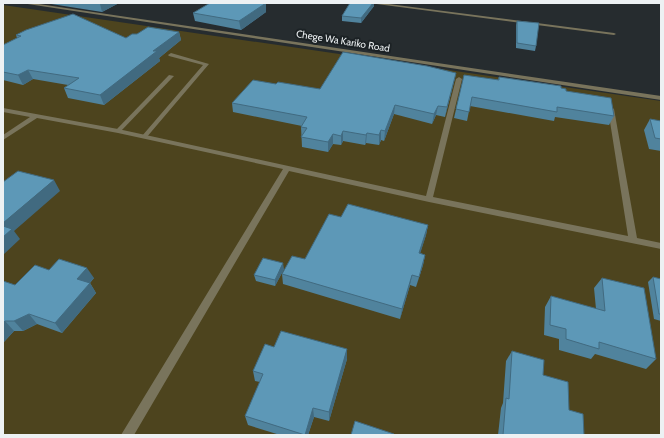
<svg xmlns="http://www.w3.org/2000/svg" width="664" height="438" font-family="Cabin,sans-serif">
	<rect width="100%" height="100%" fill="#262c2f"/>
	<path fill="#4d441e" d="M3,5L661,101V435H3Z"/>
	<g fill="none" stroke-linecap="round" stroke-linejoin="round">
		<g fill="#79745c" fill-rule="evenodd">
			<path d="M171,53L209,64L146,138H142V136L203,65L169,56L168,55Z"/>
			<path d="M169,75L174,76L120,132H116V130Z"/>
		</g>
		<g fill="#79745c" fill-rule="evenodd">
			<path d="M21,3H32L661,96V100Z"/>
			<path d="M369,3H381L614,33L616,34L614,35Z"/>
			<path d="M459,77L462,79L433,197L628,236L608,109L611,107L614,109L637,238L661,243V249L429,202L289,171L134,435H121L283,169L118,133L37,118L3,140V135L30,117L3,112V108L118,129L426,196L456,79Z"/>
		</g>
	</g>
	<g fill="#50839d">
		<path d="M45,3H119L102,12Z"/>
		<path d="M266,3V12L241,30L195,21L193,13Z"/>
		<path d="M350,3H374V6L361,23L342,21V16Z"/>
		<path d="M517,21L536,46L535,51L516,48V25Z"/>
		<path d="M179,32L181,40L159,58L160,61L104,105L68,98L64,88L68,85L33,79L23,85L3,80V45L17,38L16,35L126,38L137,34Z"/>
		<path d="M456,73L445,117L436,115L432,124L394,114L384,141L381,140L379,145L366,143L365,145L343,141L341,145L333,144L328,152L302,147L301,127L302,126L233,112L232,103L276,84L320,89Z"/>
		<path d="M464,75L498,80L499,77L561,88L614,116L609,125L555,117L554,121L470,106L467,121L454,118Z"/>
		<path d="M650,119L661,121V151L649,149L644,130Z"/>
		<path d="M341,217L428,225L426,235L420,253L425,255L423,265L416,287L410,285L400,319L283,284L282,274L305,259Z"/>
		<path d="M284,269L275,286L256,281L254,275Z"/>
		<path d="M49,270L94,278L90,283L96,293L62,333L37,324L23,331H14L3,343V281L15,285Z"/>
		<path d="M653,277L661,279V321L654,319L648,282Z"/>
		<path d="M602,278L656,359L646,369L595,354L591,359L559,350V339L544,335L545,307L551,296L596,309L594,288Z"/>
		<path d="M274,347L347,359L329,421L314,417L308,435H280L248,425L245,416L260,382L255,381L253,371Z"/>
		<path d="M512,351L543,375L569,410L584,435H498L501,408L503,403L506,361Z"/>
	</g>
	<g fill="#416a80">
		<path d="M101,3H119L102,12L100,4Z"/>
		<path d="M266,3V12L241,30L239,21Z"/>
		<path d="M373,3H374V6L361,23V18Z"/>
		<path d="M179,32L181,40L159,58L160,61L104,105L100,95L153,51Z"/>
		<path d="M28,70L33,79L23,85L18,75Z"/>
		<path d="M456,73L454,82L445,117L447,107Z"/>
		<path d="M395,105L394,114L384,141L385,131Z"/>
		<path d="M438,106L436,115L432,124L434,114Z"/>
		<path d="M381,130V140L379,145V135Z"/>
		<path d="M343,131V141L341,145V136Z"/>
		<path d="M367,133L366,143L365,145L366,135Z"/>
		<path d="M333,134V144L328,152V142Z"/>
		<path d="M54,180L60,191L14,231L20,239L3,255V223Z"/>
		<path d="M428,225L426,235L417,264L419,253Z"/>
		<path d="M425,255L423,265L416,287L419,277Z"/>
		<path d="M283,263L284,269L275,286V280Z"/>
		<path d="M87,268L94,278L84,289L77,279Z"/>
		<path d="M412,275L410,285L400,319L402,309Z"/>
		<path d="M90,283L96,293L62,333L55,323Z"/>
		<path d="M29,314L37,324L23,331L14,321Z"/>
		<path d="M5,321L14,331L3,343V323Z"/>
		<path d="M347,349V359L329,421V412Z"/>
		<path d="M313,408L314,417L308,435H305Z"/>
	</g>
	<g fill="#5d98b7" stroke="#416a80">
		<path d="M210,3H266L239,21L193,13Z"/>
		<path d="M350,3H373L361,18L342,16Z"/>
		<path d="M73,14L126,38L132,34H137L148,27L179,32L153,51H157L100,95L64,88L79,78L28,70L18,75L3,72V45L21,36L16,35L26,30Z"/>
		<path d="M517,21L539,23L536,46L517,43Z"/>
		<path d="M343,52L427,66L456,73L447,107L438,106L434,114L395,105L385,131L381,130L379,135L367,133L366,135L343,131L341,136L333,134L328,142L301,137L307,128L301,127L307,117L232,103L253,80L276,84L278,82L320,89Z"/>
		<path d="M464,75L499,80V77L561,86V88L566,89V91L611,98L614,116L557,107V112L472,97L469,112L456,109Z"/>
		<path d="M650,119L661,121V139L655,138Z"/>
		<path d="M18,171L54,180L3,223V182Z"/>
		<path d="M348,204L428,225L419,253L425,255L419,277L412,275L402,309L282,274L292,256L305,259L329,214L341,217Z"/>
		<path d="M3,226L12,229L3,237Z"/>
		<path d="M263,258L283,263L275,280L254,275Z"/>
		<path d="M59,259L87,268L77,279L90,283L55,323L29,314L14,321H5L3,323V281L15,285L35,265L49,270Z"/>
		<path d="M653,277L661,279V314H659Z"/>
		<path d="M602,278L644,288L656,359L599,342V349L566,339V329L550,325L551,296L605,311Z"/>
		<path d="M281,331L347,349L329,412L313,408L305,435L245,416L263,374L253,371L265,344L274,347Z"/>
		<path d="M512,351L544,360L543,375L568,382L569,410L583,414L584,435H503L506,398L509,399Z"/>
		<path d="M355,421L394,434V435H351Z"/>
	</g>
	<g text-anchor="middle" dominant-baseline="central" stroke-width="4" stroke-linejoin="round" paint-order="stroke">
		<g font-size="10" fill="#edf1f3" stroke="#1c2225">
			<text transform="translate(343 41) rotate(9)">Chege Wa Kariko Road</text>
		</g>
	</g>
	<rect width="664" height="438" fill="none" stroke="#edf1f3" stroke-width="8"/>
</svg>
